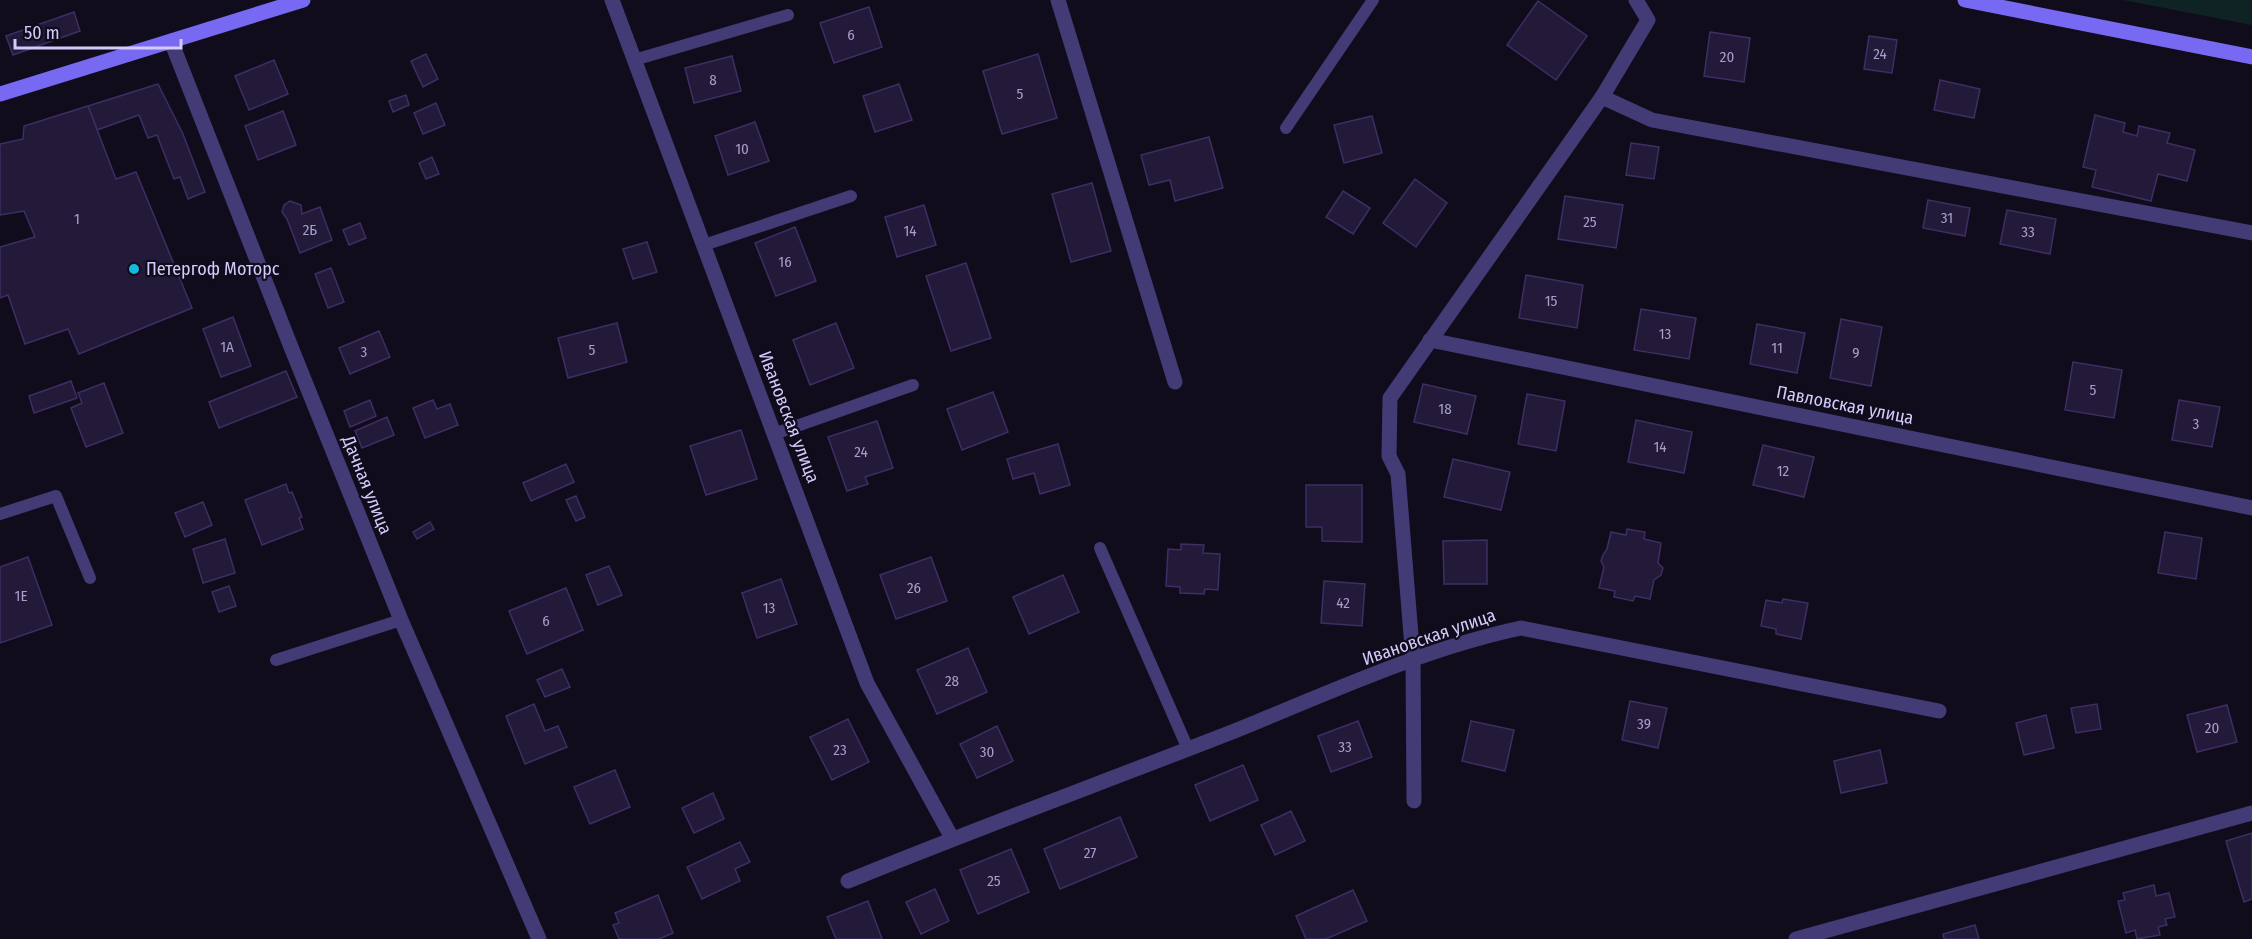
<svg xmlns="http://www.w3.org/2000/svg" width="2252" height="939" font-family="'Fira Sans Condensed',sans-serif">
	<rect width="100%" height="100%" fill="#100c1b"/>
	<path fill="#102324" d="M2123,0H2252V25Z"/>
	<g fill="#231a3a" stroke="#3d2e64" stroke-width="1.5">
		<path d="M1538,1L1587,36L1556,80L1507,45Z"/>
		<path d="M869,7L882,47L834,63L820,23Z"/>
		<path d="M74,12L80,31L13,55L6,36Z"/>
		<path d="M1710,32L1750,38L1744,82L1704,76Z"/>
		<path d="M1869,36L1897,40L1892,73L1864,69Z"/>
		<path d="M426,54L438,79L423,87L411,61Z"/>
		<path d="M1038,54L1057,118L1002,134L983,71Z"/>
		<path d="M732,56L741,91L694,103L685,68Z"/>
		<path d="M274,60L288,94L249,110L235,76Z"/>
		<path d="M1940,80L1980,89L1974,118L1934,110Z"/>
		<path d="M158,84L183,134L205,192L188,199L180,177L174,179L157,135L148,138L139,115L97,130L88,106Z"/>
		<path d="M899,84L912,120L875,132L863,96Z"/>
		<path d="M406,95L409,105L393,112L389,101Z"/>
		<path d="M436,103L445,125L423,134L414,113Z"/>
		<path d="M88,106L116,179L136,172L192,308L79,354L68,329L25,344L8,295L0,298V247L35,237L24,211L0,215V144L23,139L24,126Z"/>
		<path d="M283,111L296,145L258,160L245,126Z"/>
		<path d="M2095,115L2125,123L2123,132L2137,136L2139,126L2170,133L2167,143L2195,150L2187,181L2158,174L2151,201L2092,187L2096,170L2083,167Z"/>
		<path d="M1372,116L1382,153L1344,163L1334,125Z"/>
		<path d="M755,122L769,161L728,175L715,136Z"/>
		<path d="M1209,137L1223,188L1175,201L1170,180L1149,185L1141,155Z"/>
		<path d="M1631,143L1659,147L1654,179L1626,175Z"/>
		<path d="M432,157L439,174L426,179L419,163Z"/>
		<path d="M1415,179L1447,203L1416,247L1383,223Z"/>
		<path d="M1092,183L1111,251L1071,262L1052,194Z"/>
		<path d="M1343,191L1370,208L1353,234L1326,217Z"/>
		<path d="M1565,196L1623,205L1616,248L1558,239Z"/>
		<path d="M1928,200L1970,208L1965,236L1923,228Z"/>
		<path d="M290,201L301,205L302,214L320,207L332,240L300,253L287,219L282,212L284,205Z"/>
		<path d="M924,205L936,245L897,257L885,217Z"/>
		<path d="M2007,210L2056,219L2050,254L2000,244Z"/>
		<path d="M360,223L366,238L349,245L343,230Z"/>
		<path d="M795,227L816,281L776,296L755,243Z"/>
		<path d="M647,242L657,272L633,279L623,249Z"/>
		<path d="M966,263L991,338L951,351L926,276Z"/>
		<path d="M331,268L344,302L328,308L315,274Z"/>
		<path d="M1526,275L1583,285L1577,328L1519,318Z"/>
		<path d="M1641,309L1696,318L1689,359L1634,350Z"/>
		<path d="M233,317L251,366L221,377L203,329Z"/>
		<path d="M1841,319L1882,327L1871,386L1830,378Z"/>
		<path d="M617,323L627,362L568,378L558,338Z"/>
		<path d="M836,323L854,368L810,385L793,340Z"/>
		<path d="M1757,324L1805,333L1797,373L1750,364Z"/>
		<path d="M379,331L390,357L350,374L339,348Z"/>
		<path d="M2073,362L2122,370L2114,418L2065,410Z"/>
		<path d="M286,371L297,397L219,428L209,402Z"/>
		<path d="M71,381L77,398L34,413L29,396Z"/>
		<path d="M104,383L123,433L86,447L71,408L82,403L78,393Z"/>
		<path d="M1423,384L1476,396L1467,434L1414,422Z"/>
		<path d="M993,392L1008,432L962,450L947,409Z"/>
		<path d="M1527,394L1565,401L1556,451L1518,444Z"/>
		<path d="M370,400L376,416L350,427L344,411Z"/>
		<path d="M433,400L437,409L450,404L458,425L425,438L413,408Z"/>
		<path d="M2179,400L2220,407L2212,447L2172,440Z"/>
		<path d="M387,417L394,435L362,448L355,431Z"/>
		<path d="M1636,420L1692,432L1684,473L1628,462Z"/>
		<path d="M877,421L893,468L865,477L868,484L847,491L828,437Z"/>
		<path d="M741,430L757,479L706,495L690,446Z"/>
		<path d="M1058,444L1070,485L1040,494L1034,473L1013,479L1007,459Z"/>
		<path d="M1763,445L1814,457L1804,497L1753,485Z"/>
		<path d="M1453,459L1510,472L1501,510L1444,497Z"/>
		<path d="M566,464L574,482L531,501L523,483Z"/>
		<path d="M286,484L289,493L292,492L302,517L299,518L303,529L262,545L245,500Z"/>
		<path d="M1306,485H1362V542L1322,541V527H1306Z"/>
		<path d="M576,496L585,517L576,521L566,500Z"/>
		<path d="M203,502L212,525L185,537L175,513Z"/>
		<path d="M430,522L434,529L417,539L413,532Z"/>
		<path d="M1627,529L1645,532L1644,539L1661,543L1658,563L1663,568L1661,575L1654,580L1650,599L1635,596L1633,601L1614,597L1615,591L1599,588L1604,567L1601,561L1603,555L1607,549L1611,532L1626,535Z"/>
		<path d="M2165,532L2202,538L2196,579L2158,573Z"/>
		<path d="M225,539L235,573L203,583L193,549Z"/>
		<path d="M1487,540V584H1444L1443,541Z"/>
		<path d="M1181,544L1204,545L1203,553L1220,554L1218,590L1205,589L1204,594L1180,593V587L1166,586L1168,549L1181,550Z"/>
		<path d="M28,557L52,625L0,643V567Z"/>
		<path d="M931,557L947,601L896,619L880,575Z"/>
		<path d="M609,566L622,595L598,605L586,575Z"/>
		<path d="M1063,575L1079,612L1029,634L1013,597Z"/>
		<path d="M781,579L797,624L757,638L742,593Z"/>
		<path d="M1324,581L1365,584L1362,626L1321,623Z"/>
		<path d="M229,586L236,606L219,612L212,592Z"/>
		<path d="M566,588L583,630L527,654L509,611Z"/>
		<path d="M1783,599L1808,603L1801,639L1776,634V629L1761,626L1766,600L1782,603Z"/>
		<path d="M968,648L987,692L937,714L917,670Z"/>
		<path d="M562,669L570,687L545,697L537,680Z"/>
		<path d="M1630,701L1667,708L1658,748L1622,740Z"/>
		<path d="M534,704L545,731L558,726L567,747L525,764L506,716Z"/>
		<path d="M2097,704L2101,729L2076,733L2071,708Z"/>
		<path d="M2227,705L2237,742L2197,752L2187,715Z"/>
		<path d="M2046,715L2054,748L2024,755L2016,723Z"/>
		<path d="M848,719L869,762L832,780L810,737Z"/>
		<path d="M1358,721L1372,757L1331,772L1318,736Z"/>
		<path d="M1471,721L1514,730L1505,771L1462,761Z"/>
		<path d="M997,726L1013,761L977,778L960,744Z"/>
		<path d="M1880,750L1887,783L1841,793L1834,761Z"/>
		<path d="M1243,765L1258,800L1210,821L1195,785Z"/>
		<path d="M615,770L630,807L590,824L574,787Z"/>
		<path d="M713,793L724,819L694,833L682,808Z"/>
		<path d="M1291,811L1305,841L1275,855L1261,825Z"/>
		<path d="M1120,817L1137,857L1060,889L1044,849Z"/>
		<path d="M2252,833V899L2244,902L2226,841Z"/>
		<path d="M740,842L750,862L735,869L740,881L702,899L687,867Z"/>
		<path d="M1011,849L1029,892L978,914L960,870Z"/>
		<path d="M2154,885L2156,896L2169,893L2175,917L2165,919L2167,925L2158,927L2160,935L2137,939L2135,930L2126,933L2118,901L2125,900L2123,893Z"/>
		<path d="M935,889L949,921L921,934L906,902Z"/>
		<path d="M1353,890L1367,921L1326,939H1306L1296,916Z"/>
		<path d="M658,895L673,933L659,939H619L613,925L619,923L615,913Z"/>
		<path d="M868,901L882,939H836L827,917Z"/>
		<path d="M1975,925L1979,939H1944L1943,934Z"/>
	</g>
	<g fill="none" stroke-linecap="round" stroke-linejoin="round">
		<g stroke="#423b76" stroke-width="12">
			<path d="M634,60L788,15"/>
			<path d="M1286,128L1373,0"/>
			<path d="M704,245L851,196"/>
			<path d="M774,434L913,385"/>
			<path d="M0,514L56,496L90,578"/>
			<path d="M1100,548L1188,749"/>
			<path d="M276,660L401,620"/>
		</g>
		<g stroke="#423b76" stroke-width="15">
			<path d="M612,0L867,683L952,838"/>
			<path d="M1058,0L1175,382"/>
			<path d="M171,41L291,347L401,620L539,939"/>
			<path d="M1602,97L1652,120L2252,233"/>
			<path d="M1430,340L2252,508"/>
			<path d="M1414,801L1413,660L1398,474L1389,456L1390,398L1602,97L1648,20L1636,0"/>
			<path d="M848,881C975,829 1104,782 1232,732C1326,694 1422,649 1521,628L1939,711"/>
			<path d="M1796,939L2252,813"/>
		</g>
		<g stroke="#7869f3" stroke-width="15">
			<path d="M1965,0L2252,57"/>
			<path d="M0,94L303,0"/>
		</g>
	</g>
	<circle fill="#12badf" stroke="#100c1b" stroke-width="2" cx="134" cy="269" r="6"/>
	<g text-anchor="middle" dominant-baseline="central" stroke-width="4.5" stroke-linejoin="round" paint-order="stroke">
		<g font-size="15" fill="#a89ecb">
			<text x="851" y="35">6</text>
			<text x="1880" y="54">24</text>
			<text x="1727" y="57">20</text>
			<text x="713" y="80">8</text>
			<text x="1020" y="94">5</text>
			<text x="742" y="149">10</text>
			<text x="1947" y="218">31</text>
			<text x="77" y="219">1</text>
			<text x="1590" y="222">25</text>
			<text x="310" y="230">2Б</text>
			<text x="910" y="231">14</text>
			<text x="2028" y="232">33</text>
			<text x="785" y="262">16</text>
			<text x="1551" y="301">15</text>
			<text x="1665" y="334">13</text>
			<text x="227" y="347">1А</text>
			<text x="1777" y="348">11</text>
			<text x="592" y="350">5</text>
			<text x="364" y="352">3</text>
			<text x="1856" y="353">9</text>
			<text x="2093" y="390">5</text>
			<text x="1445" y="409">18</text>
			<text x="2196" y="424">3</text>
			<text x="1660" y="447">14</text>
			<text x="861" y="452">24</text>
			<text x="1783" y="471">12</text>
			<text x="914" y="588">26</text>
			<text x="21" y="596">1Е</text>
			<text x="1343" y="603">42</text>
			<text x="769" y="608">13</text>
			<text x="546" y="621">6</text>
			<text x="952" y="681">28</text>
			<text x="1644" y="724">39</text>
			<text x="2212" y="728">20</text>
			<text x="1345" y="747">33</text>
			<text x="840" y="750">23</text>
			<text x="987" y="752">30</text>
			<text x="1090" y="853">27</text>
			<text x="994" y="881">25</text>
		</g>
		<g font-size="18" fill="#d4cafb" stroke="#100c1b" text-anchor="start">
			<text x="146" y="269">Петергоф Моторс</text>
		</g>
		<g font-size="18" fill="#d4cafb" stroke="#100c1b">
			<text transform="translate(1845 405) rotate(11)">Павловская улица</text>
			<text transform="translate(789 417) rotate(69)">Ивановская улица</text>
			<text transform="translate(367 485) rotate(68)">Дачная улица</text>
			<text transform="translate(1429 637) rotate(-19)">Ивановская улица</text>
		</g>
	</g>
	<path d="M15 39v9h166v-9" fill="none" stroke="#d4cafb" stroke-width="3"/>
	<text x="24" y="39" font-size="18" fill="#d4cafb" stroke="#100c1b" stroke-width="4.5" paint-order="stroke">50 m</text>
</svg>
